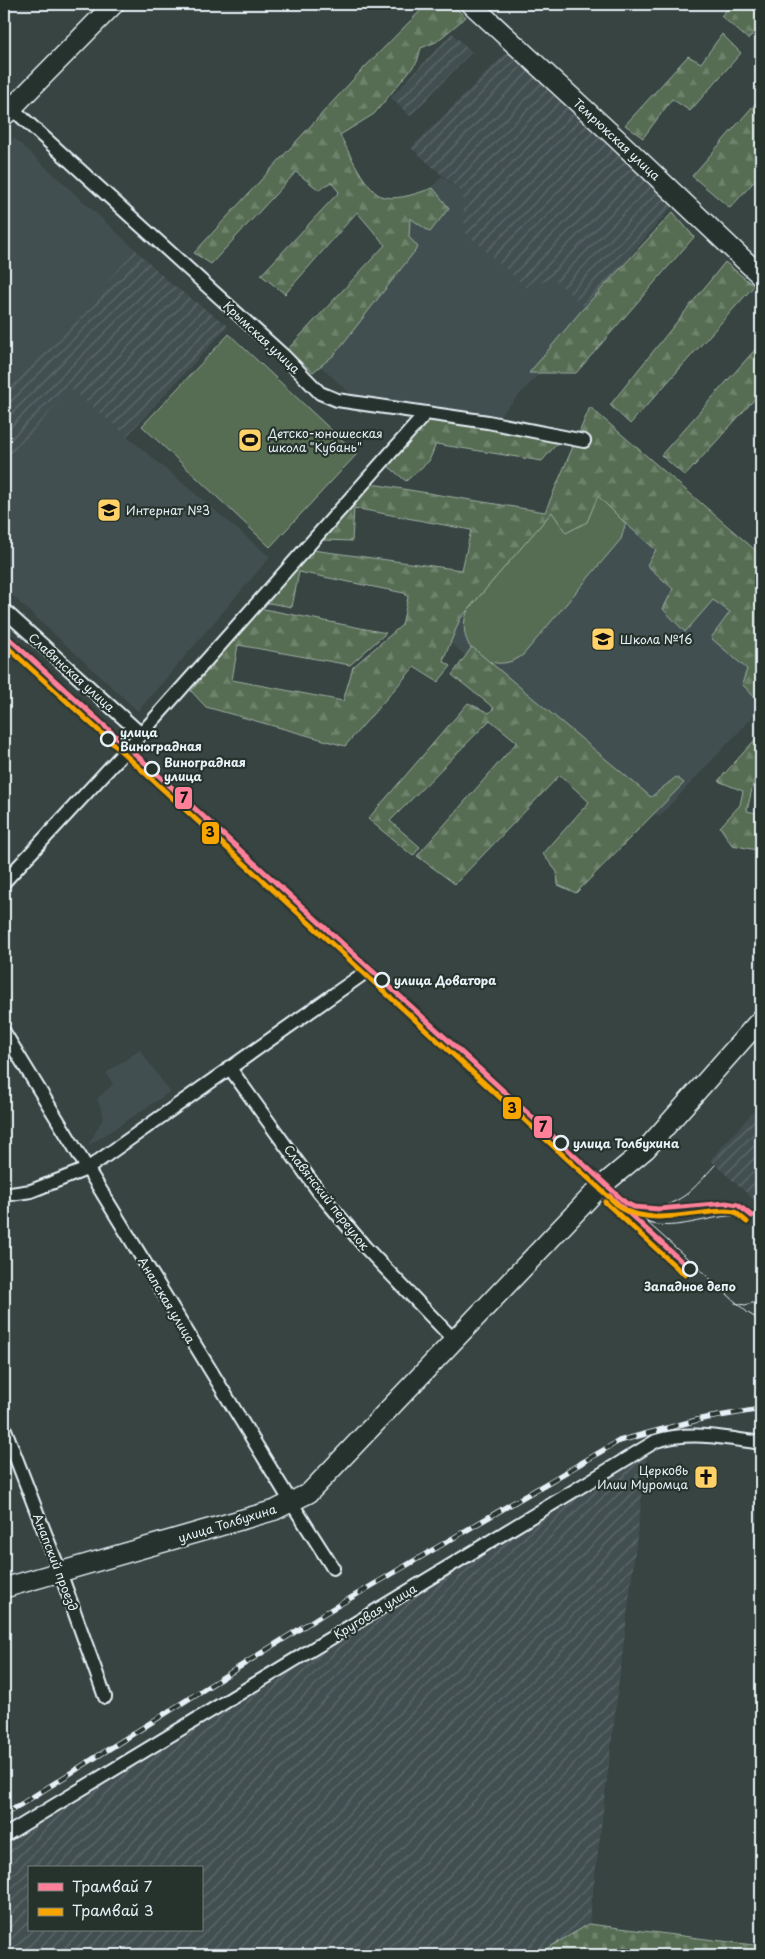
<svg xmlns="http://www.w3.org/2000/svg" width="765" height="1959" font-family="'Playpen Sans',sans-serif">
	<defs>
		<pattern id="industrial-furrows" width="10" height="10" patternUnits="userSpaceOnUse" patternTransform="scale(1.25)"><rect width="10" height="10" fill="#434f51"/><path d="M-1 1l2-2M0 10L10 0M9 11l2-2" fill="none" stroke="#5e696b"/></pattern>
		<pattern id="forest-firs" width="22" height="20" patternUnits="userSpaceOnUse" patternTransform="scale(1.25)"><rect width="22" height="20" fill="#566d52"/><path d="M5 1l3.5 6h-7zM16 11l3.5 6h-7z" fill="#6e826c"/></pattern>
		<pattern id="cemetery-stones" width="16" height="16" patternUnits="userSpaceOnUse" patternTransform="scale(1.25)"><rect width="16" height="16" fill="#566d52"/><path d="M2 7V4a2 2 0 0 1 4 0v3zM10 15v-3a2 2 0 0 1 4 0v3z" fill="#6e826c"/></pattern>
	</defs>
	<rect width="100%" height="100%" fill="#374442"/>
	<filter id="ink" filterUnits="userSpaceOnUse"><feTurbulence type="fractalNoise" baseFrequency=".02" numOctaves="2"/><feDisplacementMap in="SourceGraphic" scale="10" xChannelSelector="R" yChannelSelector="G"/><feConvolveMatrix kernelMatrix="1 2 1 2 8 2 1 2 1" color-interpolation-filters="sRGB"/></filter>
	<g filter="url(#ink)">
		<g fill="#434f51">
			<path d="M14,138L136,250L4,393V149Z"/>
			<path d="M442,176L463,193L594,315L494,422L354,397L305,352L405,245L391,233Z"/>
			<path d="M71,389L270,557L138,711L4,588V463Z"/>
			<path d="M584,464L761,610V708L659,817L441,635Z"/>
			<path d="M140,1050L170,1092L88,1146L104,1116L97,1099L113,1084L106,1073Z"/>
		</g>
		<g fill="url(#industrial-furrows)" fill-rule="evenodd">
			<path d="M452,33L472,52L410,116L391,98Z"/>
			<path d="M508,51L675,203L586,308L553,278L527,288L465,232L463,193L411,148Z"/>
			<path d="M136,250L169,282L228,326L127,436L71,389L4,463V393Z"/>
			<path d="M761,1103V1206L710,1160Z"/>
			<path d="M649,1439L589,1924L536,1955H4V1830ZM29,1868H201V1930H29Z"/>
		</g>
		<g fill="#566d52" stroke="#9fafa5">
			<path d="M229,334L357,454L270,547L142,426Z"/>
			<path d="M582,486L621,504L626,522L621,539L523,655C491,679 452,646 468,610L562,498Z"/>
		</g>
		<g fill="url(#forest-firs)" stroke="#9fafa5">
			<path d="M427,4H450L466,17L436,42L421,48L417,62L374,114L340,135C348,150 367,194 384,197C401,200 417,193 433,188L449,208L430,232L410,218L409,237L418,247L334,355L313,372L287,350L385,245L357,212L285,294L261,275L339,192L331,182L319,190L296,172L211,264L194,253L360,72Z"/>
			<path d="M732,4H761V25L748,39L721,16Z"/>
			<path d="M722,34L741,53L690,111L672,99L643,138L625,125L688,56L701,63Z"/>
			<path d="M761,97V174L730,208L692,176Z"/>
			<path d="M673,212L694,237L576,373H529L581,311Z"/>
			<path d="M725,262L754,286L630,424L610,405Z"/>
			<path d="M761,343V392L685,476L661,455Z"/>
			<path d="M590,407L761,555V704L742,684L747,669L711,638L730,612L713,600L685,632L663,609L673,589L647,565L656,550L624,522L598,496L587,522L566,533L552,512L460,619L443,661L451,666L438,682L414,667L345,746L206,707L191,691L259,608L386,633L350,665L238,645L232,680L343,701L353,667L402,625L408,597L404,593L299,572L292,607L263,602L312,550L462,570L471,530L354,508L352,541L323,540L353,507L372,484L545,512Z"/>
			<path d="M430,415L559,441L542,461L436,444L429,461L406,481L388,466Z"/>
			<path d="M472,647L651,797L676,777L684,783L576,893L558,885L557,872L543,854L589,802L560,775L455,884L417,856L517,742L490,720L390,821L420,847L413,856L368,819L468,703L489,713L494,708L452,675Z"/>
			<path d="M761,733V781L754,780L747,811L761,814V851L732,845L720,827L740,805L743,791L718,781Z"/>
		</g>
		<path fill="url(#cemetery-stones)" stroke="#9fafa5" d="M589,1924L761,1946V1955H536Z"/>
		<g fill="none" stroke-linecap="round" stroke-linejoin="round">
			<g stroke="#e8f1f8" stroke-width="16">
				<g id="street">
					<path d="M4,101L285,357L320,393L337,400L488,422L584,441"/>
					<path d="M4,610L141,734"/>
					<path d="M4,882L141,734L426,413"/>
					<path d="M4,1032L291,1502L333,1568"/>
					<path d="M229,1067L319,1192L365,1247L454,1340"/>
					<path d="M4,1195L31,1191L87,1169L363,974"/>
					<path d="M4,1427L60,1572L105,1697"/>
					<path d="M4,1836L656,1441C690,1430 727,1438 761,1443"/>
				</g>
			</g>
			<g stroke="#e8f1f8" stroke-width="22">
				<g id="secondary">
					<path d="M471,4L615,137L761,276"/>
					<path d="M4,116L114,4"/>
					<path d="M4,1588L275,1510L309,1493L598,1189L646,1149L761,1019"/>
				</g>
			</g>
			<use href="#street" stroke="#26332d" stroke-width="12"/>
			<use href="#secondary" stroke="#26332d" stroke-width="19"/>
			<g stroke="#e8f1f8" stroke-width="1">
				<path d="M626,1203L748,1313L761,1321"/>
				<path d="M651,1209C685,1202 693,1189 715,1165"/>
				<path d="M647,1222C668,1232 705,1218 728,1216C738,1215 746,1216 755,1218"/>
				<path d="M735,1303L745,1305L761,1301"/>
			</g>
			<g stroke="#e8f1f8" stroke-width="5.5">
				<path id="rail" d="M4,1815L325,1613L619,1441L701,1419L761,1409"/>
			</g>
			<use href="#rail" stroke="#26332d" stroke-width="4" stroke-dasharray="11" stroke-linecap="butt"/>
			<g stroke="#26332d" stroke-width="9">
				<g id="tram-1">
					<path d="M4,634L626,1203L634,1207L659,1209L726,1203L738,1205L752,1216"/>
					<path d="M610,1196L690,1269"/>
				</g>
			</g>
			<g stroke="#26332d" stroke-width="9">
				<g id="tram-2">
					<path d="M4,644L622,1209C653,1225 692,1212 726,1211L735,1212L747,1222"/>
					<path d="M605,1202L685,1275"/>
				</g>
			</g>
			<use href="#tram-1" stroke="#ff8098" stroke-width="5"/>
			<use href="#tram-2" stroke="#f7a600" stroke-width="5"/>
		</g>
	</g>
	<defs>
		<g id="stadium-square" transform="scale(1.25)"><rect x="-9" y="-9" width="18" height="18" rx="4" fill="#ffd166" stroke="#26332d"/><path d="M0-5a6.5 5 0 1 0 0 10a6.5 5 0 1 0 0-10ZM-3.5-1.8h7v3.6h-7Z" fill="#111"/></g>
		<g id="school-square" transform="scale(1.25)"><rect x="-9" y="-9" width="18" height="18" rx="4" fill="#ffd166" stroke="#26332d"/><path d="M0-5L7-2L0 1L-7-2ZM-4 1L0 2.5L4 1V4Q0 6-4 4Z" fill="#111"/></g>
		<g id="church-square" transform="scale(1.25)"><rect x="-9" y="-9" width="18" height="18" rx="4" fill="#ffd166" stroke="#26332d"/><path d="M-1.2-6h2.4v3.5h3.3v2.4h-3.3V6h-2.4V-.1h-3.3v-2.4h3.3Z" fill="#111"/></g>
	</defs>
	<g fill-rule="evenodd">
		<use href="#stadium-square" x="250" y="440"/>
		<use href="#school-square" x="109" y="510"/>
		<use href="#school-square" x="603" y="639"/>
		<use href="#church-square" x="706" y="1477"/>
	</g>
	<g fill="#26332d" stroke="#e8f1f8" stroke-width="2.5">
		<circle cx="108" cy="739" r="7"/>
		<circle cx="152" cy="769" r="7"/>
		<circle cx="382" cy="980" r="7"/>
		<circle cx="561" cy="1143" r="7"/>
		<circle cx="690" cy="1269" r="7"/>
	</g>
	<g text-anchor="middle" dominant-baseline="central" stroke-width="4.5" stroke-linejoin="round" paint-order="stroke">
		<g font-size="12" fill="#e8f1f8" stroke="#26332d">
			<text transform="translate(617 139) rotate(43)">Темрюкская улица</text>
			<text transform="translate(262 337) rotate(43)">Крымская улица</text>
			<text transform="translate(72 672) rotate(42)">Славянская улица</text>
			<text transform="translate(327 1197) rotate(52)">Славянский переулок</text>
			<text transform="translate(167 1300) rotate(59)">Анапская улица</text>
			<text transform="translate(227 1523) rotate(-17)">улица Толбухина</text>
			<text transform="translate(56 1562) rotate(69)">Анапский проезд</text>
			<text transform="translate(375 1611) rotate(-31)">Круговая улица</text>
		</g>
		<g font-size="12" fill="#e8f1f8" stroke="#26332d" text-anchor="start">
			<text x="268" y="433">Детско-юношеская<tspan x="268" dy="14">школа "Кубань"</tspan></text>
			<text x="126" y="510">Интернат №3</text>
			<text x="620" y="639">Школа №16</text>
			<text x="688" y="1470" text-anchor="end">Церковь<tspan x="688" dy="14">Илии Муромца</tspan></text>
		</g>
		<g font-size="12" font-weight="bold" fill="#e8f1f8" stroke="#26332d" text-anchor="start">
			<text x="120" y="732">улица<tspan x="120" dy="14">Виноградная</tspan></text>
			<text x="164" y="762">Виноградная<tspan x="164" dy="14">улица</tspan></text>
			<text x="394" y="980">улица Доватора</text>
			<text x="573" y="1143">улица Толбухина</text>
			<text x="690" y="1286" text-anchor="middle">Западное депо</text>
		</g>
	</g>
	<g stroke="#26332d" stroke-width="2">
		<rect x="174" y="786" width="19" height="24" rx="5" fill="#ff8098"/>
		<rect x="201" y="821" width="19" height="24" rx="5" fill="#f7a600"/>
		<rect x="502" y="1096" width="20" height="24" rx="5" fill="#f7a600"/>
		<rect x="533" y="1115" width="20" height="24" rx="5" fill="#ff8098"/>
	</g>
	<g font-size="14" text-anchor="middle" font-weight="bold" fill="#111">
		<text x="184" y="803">7</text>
		<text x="210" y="837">3</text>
		<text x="512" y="1113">3</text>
		<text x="543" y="1132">7</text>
	</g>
	<rect width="765" height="1959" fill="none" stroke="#26332d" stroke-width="20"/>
	<rect x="10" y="10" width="745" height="1939" fill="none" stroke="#e8f1f8" stroke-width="2" filter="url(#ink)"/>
	<rect x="28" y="1866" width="175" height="65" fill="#26332d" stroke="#747f7e"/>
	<rect x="38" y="1883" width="25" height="8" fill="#ff8098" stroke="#747f7e"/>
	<text x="72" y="1892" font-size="15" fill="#e8f1f8">Трамвай 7</text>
	<rect x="38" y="1908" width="25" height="8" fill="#f7a600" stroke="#747f7e"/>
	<text x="72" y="1916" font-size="15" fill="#e8f1f8">Трамвай 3</text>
</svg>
